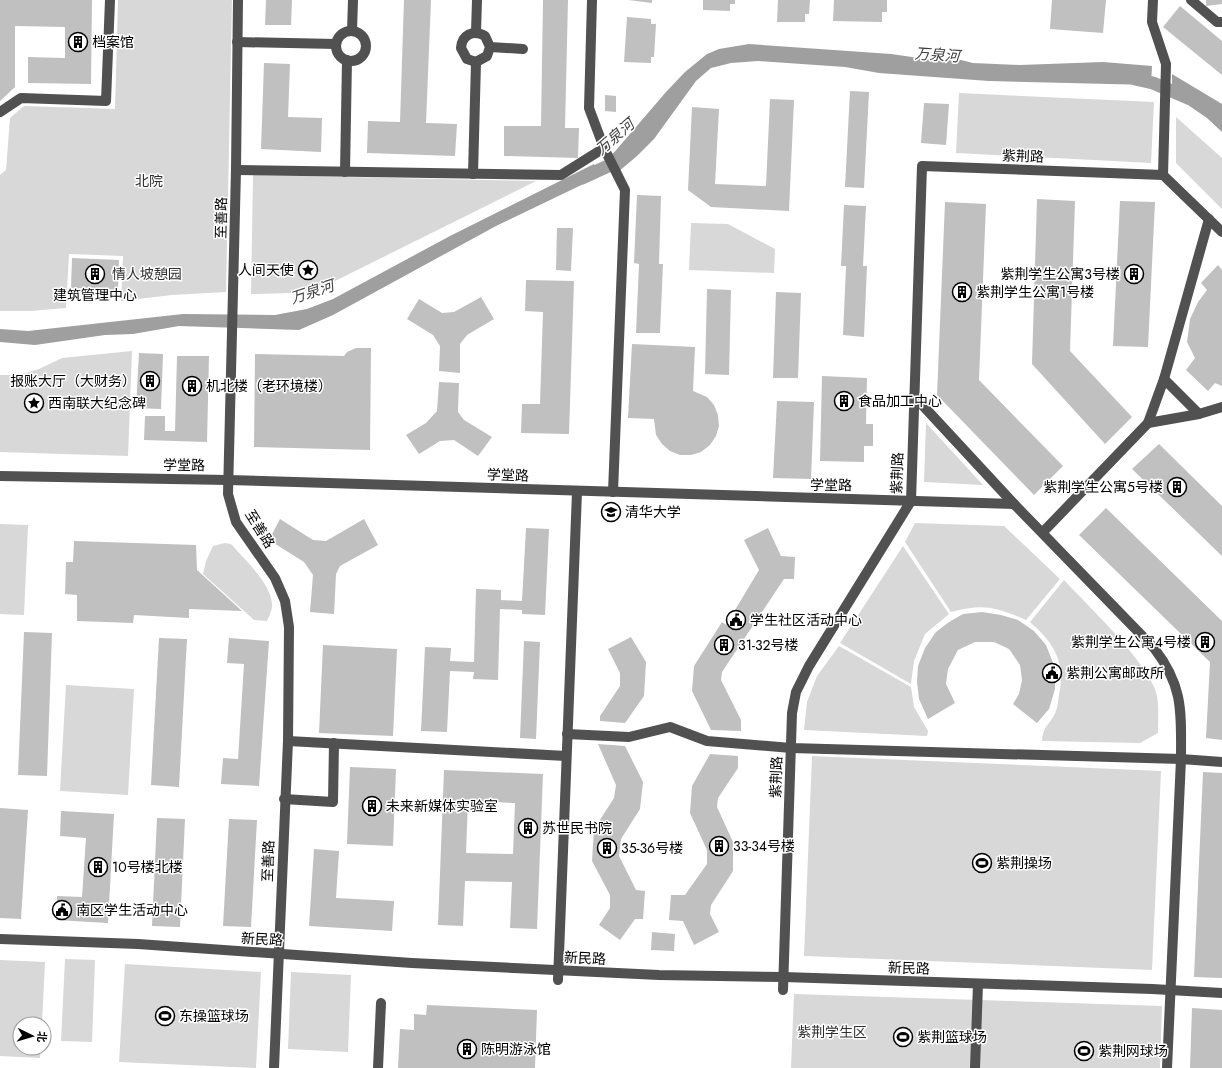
<svg xmlns="http://www.w3.org/2000/svg" width="1222" height="1068" font-family="Jost,'Noto Sans SC',sans-serif">
	<rect width="100%" height="100%" fill="#fff"/>
	<g fill="#d8d8d8">
		<path d="M118,0H232L226,292L172,295L121,301L123,256L69,254L66,308L30,311H0V175L6,170L10,118L24,106L115,109Z"/>
		<path d="M959,93L1154,102L1151,163L956,153Z"/>
		<path d="M1176,117L1222,158V209L1176,163Z"/>
		<path d="M253,175L536,181L317,290L292,293L251,294Z"/>
		<path d="M691,223L728,224L775,249L774,273L689,270Z"/>
		<path d="M132,351L128,456L0,452V375H18L39,369L62,358Z"/>
		<path d="M926,423L983,485L924,482Z"/>
		<path d="M915,523L1004,526L1060,579L1026,620C996,607 984,603 951,612L905,542Z"/>
		<path d="M0,524L28,525L24,615L0,614Z"/>
		<path d="M225,543L231,544C244,559 273,585 272,606C272,611 269,616 267,621L254,620L203,574L206,561L213,546Z"/>
		<path d="M903,546L949,614L925,634L914,661L911,684L840,643Z"/>
		<path d="M1064,580C1086,604 1152,666 1157,696C1159,708 1158,722 1158,733L1140,743L1042,741C1043,725 1051,724 1056,711C1058,706 1058,700 1059,695C1066,662 1054,643 1030,622Z"/>
		<path d="M839,646L911,687L914,707L928,731L927,736L804,730L807,702L817,676Z"/>
		<path d="M66,685L134,689L128,795L60,791Z"/>
		<path d="M812,756L1161,771L1152,970L804,956Z"/>
		<path d="M65,959L95,960L92,1042L61,1041Z"/>
		<path d="M0,960L45,962L42,1024H20V1048H41L40,1058L0,1056Z"/>
		<path d="M125,964L261,972L256,1068L119,1062Z"/>
		<path d="M291,972L351,975L348,1052L288,1049Z"/>
		<path d="M794,994L1162,1006L1160,1068H791Z"/>
	</g>
	<g fill="#9f9f9f">
		<path d="M749,44L891,54L933,60H961L973,63L1020,65L1103,62L1152,66L1151,85L989,81L879,73L845,67L758,61L731,63L711,68L696,81L654,139L637,156L618,172L611,156L666,92L685,72L707,54L719,49Z"/>
		<path d="M1172,74L1222,104V132L1207,118L1172,94Z"/>
		<path d="M594,164L599,175L598,177L496,226L333,315L299,330L179,326L133,334L105,335L35,345L0,342V329L28,331L183,314L275,315L307,309L333,299L450,236Z"/>
	</g>
	<g fill="none" stroke-linecap="round" stroke-linejoin="round">
		<g stroke="#9f9f9f" stroke-width="13">
			<path d="M1135,79L1153,83L1188,98"/>
			<path d="M582,178L608,166L620,156"/>
		</g>
	</g>
	<g fill="#c0c0c0" fill-rule="evenodd">
		<path d="M0,0H92L91,84L28,83V57L65,58V27L15,26V87L0,101Z"/>
		<path d="M266,0H292L291,25H265Z"/>
		<path d="M404,0H431L426,123L457,124L455,156L367,153L368,121L400,122Z"/>
		<path d="M543,0H568L565,128H579L578,158L504,156V126H541Z"/>
		<path d="M628,0H652V3Z"/>
		<path d="M703,0H735V4H730V11L703,10Z"/>
		<path d="M778,0H810L809,14H805V22H777Z"/>
		<path d="M834,0H887V12H882V22L833,21Z"/>
		<path d="M1052,0H1106L1103,33L1050,29Z"/>
		<path d="M1206,0H1222V4L1206,6Z"/>
		<path d="M1180,6L1222,41V75L1163,27Z"/>
		<path d="M627,17L651,19V24H656L654,57H651V63L624,62Z"/>
		<path d="M264,63L290,64L288,117L322,118L321,152L261,149Z"/>
		<path d="M850,91L869,92L864,188L845,187Z"/>
		<path d="M605,95L616,96V112L605,111Z"/>
		<path d="M770,99L794,100L789,211L711,207L688,190L692,107L719,109L715,184L766,186Z"/>
		<path d="M924,103L949,104L946,145L921,143Z"/>
		<path d="M637,195L661,196L659,264H663L660,333H636L639,264L634,263Z"/>
		<path d="M1037,199L1075,201L1070,351L1132,417L1105,444L1032,364Z"/>
		<path d="M1120,201L1155,202L1148,347L1113,346Z"/>
		<path d="M945,202L986,204L979,380L1063,466L1034,495L937,395Z"/>
		<path d="M844,205L866,206L863,266H867L864,337L843,335L846,266H841Z"/>
		<path d="M557,228H573L571,271L556,270Z"/>
		<path d="M72,258L119,260L118,290L71,288Z"/>
		<path d="M1218,265L1222,270V386L1215,383L1208,391L1186,370L1195,358L1187,342L1190,319L1198,302L1207,290L1201,283Z"/>
		<path d="M526,280L574,281L569,434L521,433L522,404H540L543,312L525,311Z"/>
		<path d="M707,289L731,290L729,375L705,374Z"/>
		<path d="M776,292L801,293L798,378H773Z"/>
		<path d="M481,297L494,319L467,335L460,344V373L439,371L440,346L433,335L407,319L419,299L442,313L454,312Z"/>
		<path d="M632,344L695,347L693,391L707,397L714,405L718,415L719,426L716,436L710,445L701,452L691,455H680L670,451L662,444L656,435L654,419L628,418Z"/>
		<path d="M356,348H371L370,450L254,447L255,354L344,356L347,352Z"/>
		<path d="M139,353L163,354L161,409L136,408Z"/>
		<path d="M177,356H209L207,442L144,440L145,416H165V431H175Z"/>
		<path d="M822,376L867,378L866,424H873V446H864V462L820,461Z"/>
		<path d="M439,382L459,383L458,412L464,420L492,437L478,456L454,440L440,441L419,454L406,435L426,423L437,411Z"/>
		<path d="M777,401L814,402L811,479L773,478Z"/>
		<path d="M1159,444L1222,506V556L1132,469Z"/>
		<path d="M1106,508L1222,621V740L1206,738L1210,662L1079,535Z"/>
		<path d="M280,519L313,540L326,541L364,519L378,545L340,566L336,574L334,614L310,612L313,575L304,562L269,540Z"/>
		<path d="M526,528L549,529L545,615L522,614V610L500,609L498,680L473,679L474,672L450,671L447,732L421,731L425,647L451,648L450,661L474,662L476,589L501,590V600L522,601Z"/>
		<path d="M768,528L781,556L795,557L794,579H784L722,672L721,680L741,720V731L711,730L692,691L694,666L722,622L726,625L759,570L744,540Z"/>
		<path d="M74,541L196,545L197,570L242,611L189,609V618L134,615L133,623L77,621V595L65,594L66,562H73Z"/>
		<path d="M982,612L1001,615L1018,620L1034,631L1046,645L1055,668V689L1049,709L1037,723L1013,704L1019,694L1022,680L1020,665L1009,649L994,642H975L958,650L948,669L946,684L955,703L928,719L919,699L917,682L918,666L925,648L936,632L949,622L963,614Z"/>
		<path d="M24,632L52,633L47,776L18,775Z"/>
		<path d="M631,637L646,662L644,696L625,723L600,721V716L620,686V673L608,649Z"/>
		<path d="M159,638L187,639L179,787L151,785Z"/>
		<path d="M229,638L269,641L259,786L221,784L223,758L238,759L244,664L227,663Z"/>
		<path d="M524,641L540,642L536,739L520,738Z"/>
		<path d="M323,645L397,649L393,736L319,733Z"/>
		<path d="M598,744L625,746L643,782L640,809L621,839L619,856L636,890L645,891L643,919H635L620,940L599,925L610,908V895L592,861L594,829L614,798L616,785Z"/>
		<path d="M710,754L738,756V768L718,798L717,807L733,842V871L711,905L710,914L719,932L694,945L683,921L669,920L671,895H685L707,864V850L690,813L692,786Z"/>
		<path d="M350,767L396,769L393,846L347,844Z"/>
		<path d="M444,770L543,774L537,929L510,928L512,882L465,881L463,926L438,925ZM468,801L515,803L513,854L466,853Z"/>
		<path d="M1203,772L1222,773V978L1194,977Z"/>
		<path d="M0,808L28,810L21,919L0,918Z"/>
		<path d="M61,811L114,814L108,923L56,920L57,896L82,897L86,838L60,836Z"/>
		<path d="M157,818L185,819L180,927L152,926Z"/>
		<path d="M229,819L257,820L251,927L223,926Z"/>
		<path d="M314,849L339,851L336,898L394,901L392,931L309,926Z"/>
		<path d="M652,932L675,934L674,951L651,950Z"/>
		<path d="M427,1005L537,1010L535,1068H398L400,1029L414,1030V1014L426,1015Z"/>
		<path d="M1192,1008L1222,1010V1068H1190Z"/>
	</g>
	<g fill="none" stroke-linecap="round" stroke-linejoin="round">
		<g stroke="#515151" stroke-width="10">
			<path d="M238,0L236,170L228,494L236,522L275,578L285,601L289,627L288,741L274,1068"/>
			<path d="M592,0L589,108L604,148L625,190L613,492"/>
			<path d="M1153,0L1152,22L1166,64L1163,175L1222,232"/>
			<path d="M1191,0L1217,22H1222"/>
			<path d="M352,31L353,0"/>
			<circle cx="351" cy="46" r="15"/>
			<path d="M476,32L477,0"/>
			<path d="M237,42L336,44"/>
			<path d="M490,47L485,36C473,29 462,35 461,48L467,59L476,62L487,56L490,47L523,49"/>
			<path d="M0,112L21,98L106,101L110,0"/>
			<path d="M236,170L561,175L604,148"/>
			<path d="M345,172L347,60"/>
			<path d="M473,174L476,62"/>
			<path d="M1164,379L1199,414"/>
			<path d="M914,396L1014,504L1154,648C1184,687 1181,712 1181,759L1167,1068"/>
			<path d="M1148,423L1199,414L1222,407"/>
			<path d="M0,476L228,480L1014,504"/>
			<path d="M1043,532L1148,423L1164,379L1209,219"/>
			<path d="M567,734L629,737L670,727L707,741L791,748L1181,759L1222,762"/>
			<path d="M288,741L566,756"/>
			<path d="M284,799L333,802L334,743"/>
			<path d="M0,939L138,944L412,963L659,975L784,977L1152,989L1222,993"/>
			<path d="M558,980L577,492"/>
			<path d="M783,990L792,713L796,692L809,666L911,501L922,166L1163,175"/>
			<path d="M378,1068L381,1003"/>
			<path d="M975,1068L978,984"/>
		</g>
	</g>
	<defs>
		<g id="building-ring" transform="scale(1)"><circle r="9.5" fill="#fff" stroke="#000" stroke-width="1.5"/><path d="M-4-6H4V6H1V3H-1V6H-4ZM-2.5-4.3h1.7v1.8h-1.7ZM.8-4.3h1.7v1.8H.8ZM-2.5-1h1.7V.8h-1.7ZM.8-1h1.7V.8H.8Z" fill="#000"/></g>
		<g id="sight-ring" transform="scale(1)"><circle r="9.5" fill="#fff" stroke="#000" stroke-width="1.5"/><path d="M0-6L1.8-2.2L6-1.7L2.9 1.2L3.7 5.4L0 3.3L-3.7 5.4L-2.9 1.2L-6-1.7L-1.8-2.2Z" fill="#000"/></g>
		<g id="university-ring" transform="scale(1)"><circle r="9.5" fill="#fff" stroke="#000" stroke-width="1.5"/><path d="M0-5L7-2L0 1L-7-2ZM-4 1L0 2.5L4 1V4Q0 6-4 4Z" fill="#000"/></g>
		<g id="civic-ring" transform="scale(1)"><circle r="9.5" fill="#fff" stroke="#000" stroke-width="1.5"/><path d="M-.6-6.5H3V-4.5H.6V-3L4-1V1h2V6H-6V1h2V-1L-.6-3ZM-1.2 2.5V6h2.4V2.5Z" fill="#000"/></g>
		<g id="stadium-ring" transform="scale(1)"><circle r="9.5" fill="#fff" stroke="#000" stroke-width="1.5"/><path d="M0-5a6.5 5 0 1 0 0 10a6.5 5 0 1 0 0-10ZM-3.5-1.8h7v3.6h-7Z" fill="#000"/></g>
	</defs>
	<g fill-rule="evenodd">
		<use href="#building-ring" x="78" y="42"/>
		<use href="#sight-ring" x="308" y="270"/>
		<use href="#building-ring" x="95" y="274"/>
		<use href="#building-ring" x="1134" y="274"/>
		<use href="#building-ring" x="962" y="292"/>
		<use href="#building-ring" x="150" y="381"/>
		<use href="#building-ring" x="192" y="386"/>
		<use href="#building-ring" x="844" y="401"/>
		<use href="#sight-ring" x="34" y="403"/>
		<use href="#building-ring" x="1177" y="487"/>
		<use href="#university-ring" x="611" y="512"/>
		<use href="#civic-ring" x="736" y="620"/>
		<use href="#building-ring" x="1205" y="642"/>
		<use href="#building-ring" x="724" y="645"/>
		<use href="#civic-ring" x="1052" y="673"/>
		<use href="#building-ring" x="372" y="806"/>
		<use href="#building-ring" x="528" y="828"/>
		<use href="#building-ring" x="719" y="846"/>
		<use href="#building-ring" x="607" y="848"/>
		<use href="#stadium-ring" x="982" y="863"/>
		<use href="#building-ring" x="98" y="867"/>
		<use href="#civic-ring" x="62" y="910"/>
		<use href="#stadium-ring" x="165" y="1016"/>
		<use href="#stadium-ring" x="903" y="1037"/>
		<use href="#building-ring" x="467" y="1049"/>
		<use href="#stadium-ring" x="1084" y="1051"/>
	</g>
	<g text-anchor="middle" dominant-baseline="central" stroke-width="3" stroke-linejoin="round" paint-order="stroke">
		<g font-size="14" fill="#000" stroke="#fff" text-anchor="start">
			<text x="92" y="42">档案馆</text>
			<text x="294" y="270" text-anchor="end">人间天使</text>
			<text x="1120" y="274" text-anchor="end">紫荆学生公寓3号楼</text>
			<text x="976" y="292">紫荆学生公寓1号楼</text>
			<text x="95" y="295" text-anchor="middle">建筑管理中心</text>
			<text x="136" y="381" text-anchor="end">报账大厅（大财务）</text>
			<text x="206" y="386">机北楼（老环境楼）</text>
			<text x="858" y="401">食品加工中心</text>
			<text x="48" y="403">西南联大纪念碑</text>
			<text x="1163" y="487" text-anchor="end">紫荆学生公寓5号楼</text>
			<text x="625" y="512">清华大学</text>
			<text x="750" y="620">学生社区活动中心</text>
			<text x="1191" y="642" text-anchor="end">紫荆学生公寓4号楼</text>
			<text x="738" y="645">31-32号楼</text>
			<text x="1066" y="673">紫荆公寓邮政所</text>
			<text x="386" y="806">未来新媒体实验室</text>
			<text x="542" y="828">苏世民书院</text>
			<text x="733" y="846">33-34号楼</text>
			<text x="621" y="848">35-36号楼</text>
			<text x="996" y="863">紫荆操场</text>
			<text x="112" y="867">10号楼北楼</text>
			<text x="76" y="910">南区学生活动中心</text>
			<text x="179" y="1016">东操篮球场</text>
			<text x="917" y="1037">紫荆篮球场</text>
			<text x="481" y="1049">陈明游泳馆</text>
			<text x="1098" y="1051">紫荆网球场</text>
		</g>
		<g font-size="14" fill="#000" stroke="#fff">
			<text transform="translate(1023 156) rotate(2)">紫荆路</text>
			<text transform="translate(221 218) rotate(-89)">至善路</text>
			<text transform="translate(184 465) rotate(1)">学堂路</text>
			<text transform="translate(897 473) rotate(-88)">紫荆路</text>
			<text transform="translate(508 475) rotate(2)">学堂路</text>
			<text transform="translate(831 485) rotate(1)">学堂路</text>
			<text transform="translate(260 529) rotate(58)">至善路</text>
			<text transform="translate(776 777) rotate(-88)">紫荆路</text>
			<text transform="translate(268 861) rotate(-88)">至善路</text>
			<text transform="translate(262 939) rotate(3)">新民路</text>
			<text transform="translate(585 958) rotate(3)">新民路</text>
			<text transform="translate(909 968) rotate(2)">新民路</text>
		</g>
		<g font-size="14" fill="#2f2f2f" stroke="#fff">
			<text x="149" y="181">北院</text>
			<text x="147" y="274">情人坡憩园</text>
			<text x="832" y="1032">紫荆学生区</text>
		</g>
		<g font-size="15" font-style="italic" fill="#404040" stroke="#fff">
			<text transform="translate(937 55) rotate(4)">万泉河</text>
			<text transform="translate(615 137) rotate(-41)">万泉河</text>
			<text transform="translate(312 292) rotate(-18)">万泉河</text>
		</g>
	</g>
	<g transform="translate(32 1036) rotate(95)"><circle r="19" fill="#ffffff" stroke="#999999"/>
	<path d="M0-3L7 15L0 10L-7 15Z" fill="#000000"/>
	<text y="-6" font-size="11" font-weight="bold" text-anchor="middle" fill="#000000">北</text>
	</g>
</svg>
